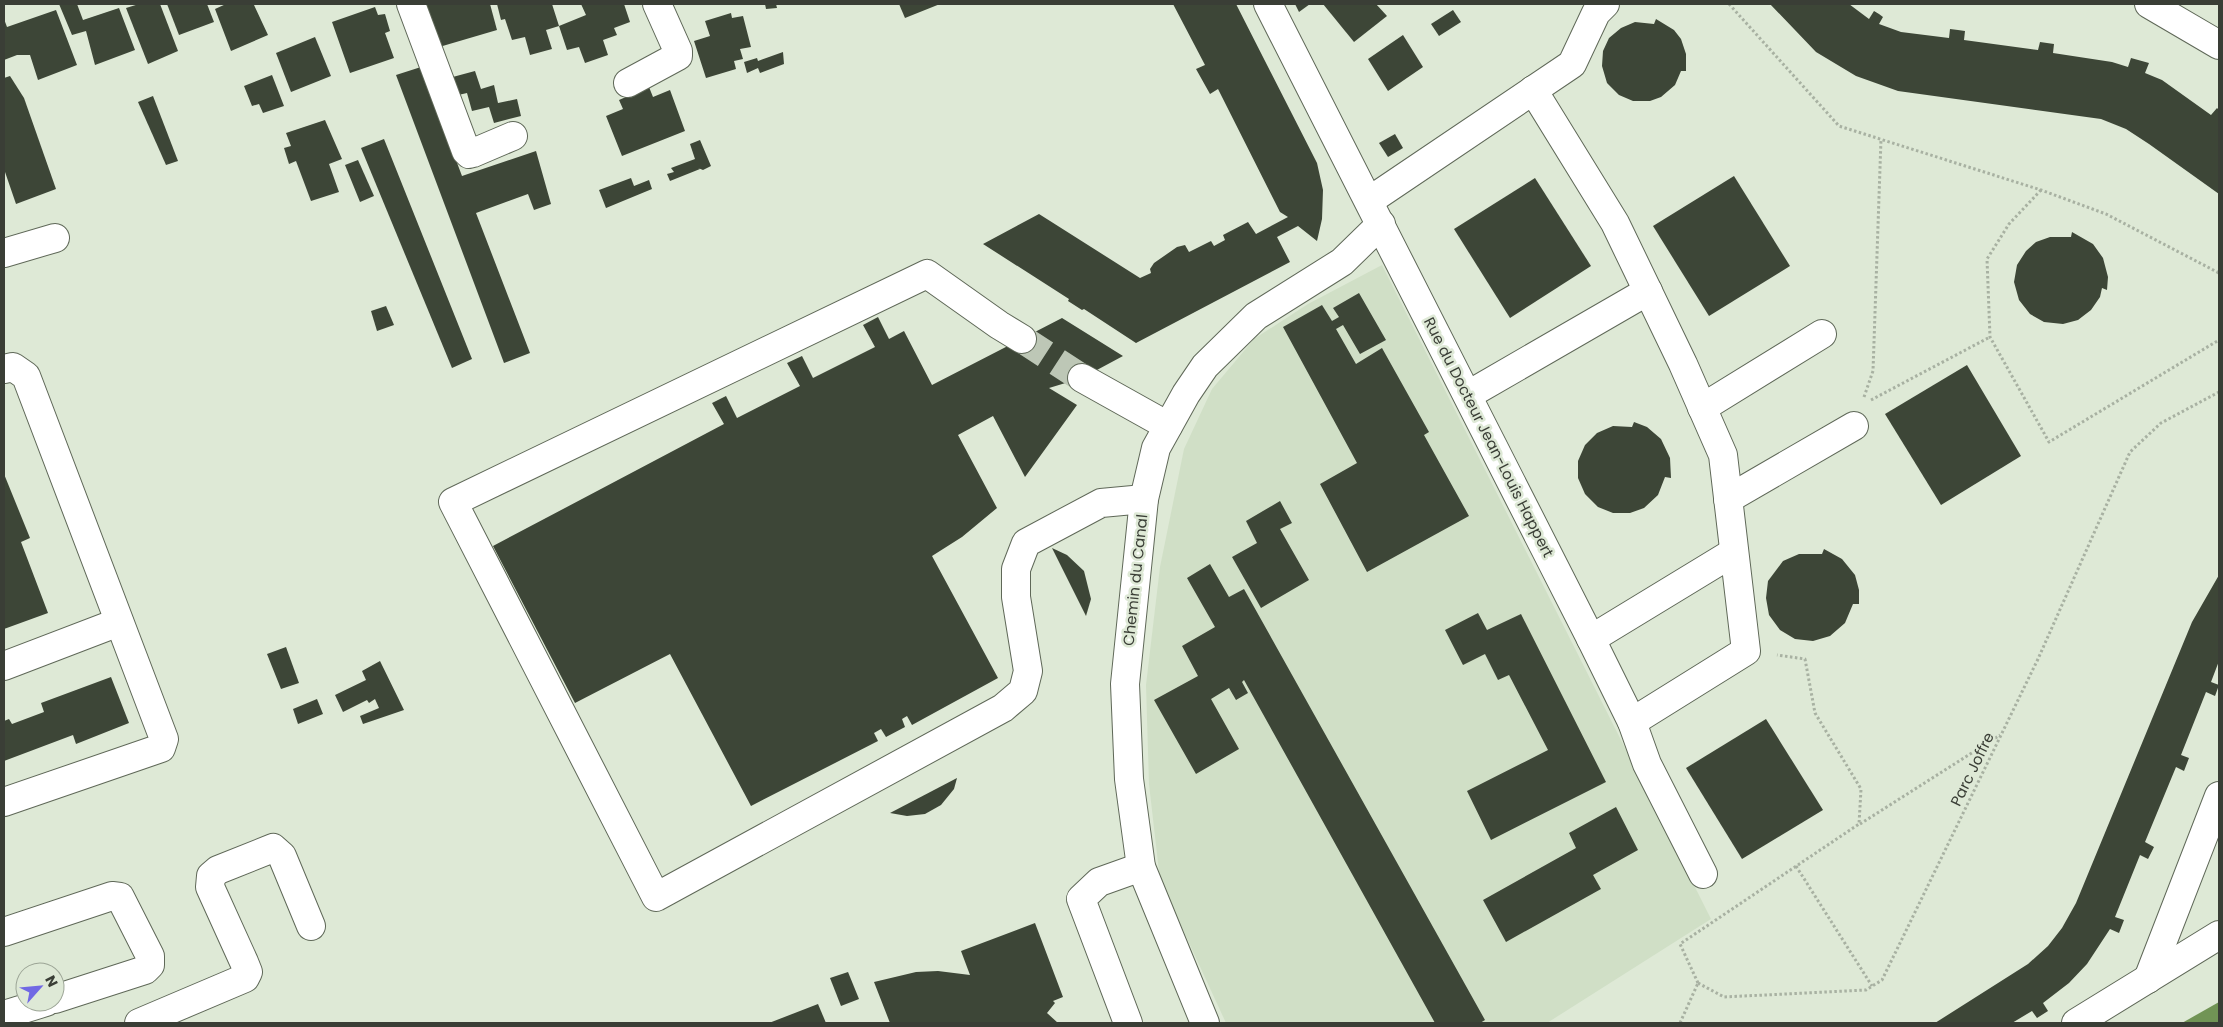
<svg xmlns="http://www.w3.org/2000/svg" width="2223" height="1027" font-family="Poppins,sans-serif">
	<rect width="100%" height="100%" fill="#dee9d6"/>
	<path fill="#d0dfc6" d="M1382,265L1711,919L1547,1023H1226L1160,880L1149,784L1146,685L1160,567L1184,449L1212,389L1254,339L1308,304Z"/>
	<path fill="#719455" d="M2219,1002V1023H2182Z"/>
	<g fill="#3d4637">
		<path d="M59,4H77L83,20L119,8L135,50L95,65L86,31L72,35Z"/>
		<path d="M139,4H160L178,51L148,64L126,8Z"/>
		<path d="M167,4H207L214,22L179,35Z"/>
		<path d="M226,4H258L254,5L268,35L231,51L215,9Z"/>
		<path d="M417,4H490L497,30L429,50Z"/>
		<path d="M497,4H552L559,26L546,30L552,49L530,55L525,37L512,40L505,19L501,20Z"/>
		<path d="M581,4H624L630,22L614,28L617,35L603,40L608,55L585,63L579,47L567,50L559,26L586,15Z"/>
		<path d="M765,4H776L777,8L766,9Z"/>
		<path d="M899,4H940L905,18Z"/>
		<path d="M1173,4H1236L1317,163L1323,190L1322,219L1317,241L1298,226L1277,237L1290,262L1136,343L1084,309L1082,310L1068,301L1069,299L983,244L1039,214L1140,278L1151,273L1150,269L1154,263L1177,247L1185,245L1189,252L1211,241L1214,246L1225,240L1223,235L1248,222L1256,234L1288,217L1280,212L1218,89L1210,94L1196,69L1205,65Z"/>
		<path d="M1295,4H1310L1299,12Z"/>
		<path d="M1323,4H1376L1387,16L1354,42Z"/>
		<path d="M1770,4H1849L1869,19L1874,11L1879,14L1883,17L1879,24L1901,32L1949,38L1950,29L1958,30L1965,31L1964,40L2038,50L2040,42L2054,44L2053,53L2112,62L2128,67L2131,58L2149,63L2145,73L2162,80L2211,115L2217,108L2219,110V194L2149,144L2126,129L2101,119L1898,91L1856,76L1816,52Z"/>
		<path d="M375,7L378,15L385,14L390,31L385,33L394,58L350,73L332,22Z"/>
		<path d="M56,10L77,65L38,80L30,55H17L4,60V19L7,27Z"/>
		<path d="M1453,10L1461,22L1439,36L1431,24Z"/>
		<path d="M731,13L732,18L743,16L751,47L740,49L743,59L734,61L736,69L706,78L694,41L710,36L705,21Z"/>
		<path d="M1656,19L1674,30L1681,39L1686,54V71H1681L1675,85L1661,97L1650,101H1633L1619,95L1607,83L1602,66L1603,51L1609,38L1621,28L1635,22L1654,24Z"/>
		<path d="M1403,35L1423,67L1388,91L1368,59Z"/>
		<path d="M315,37L331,76L291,92L276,53Z"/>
		<path d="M783,52L784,64L760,73L758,68L747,73L744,62L757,58L758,61Z"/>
		<path d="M421,67L462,176L536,151L551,204L534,210L528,194L476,213L530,353L504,363L396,75Z"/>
		<path d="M475,71L481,89L494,85L498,103L517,99L521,116L494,123L489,107L472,111L467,93L454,96L449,78Z"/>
		<path d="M272,75L284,106L263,113L259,104L252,106L244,86Z"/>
		<path d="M10,76L24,98L56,189L16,204L4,169V78Z"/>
		<path d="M649,87L653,97L670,90L685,131L622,156L606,116L623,109L619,100Z"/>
		<path d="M153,96L178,161L166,165L138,102Z"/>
		<path d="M325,120L342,159L329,164L339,192L311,201L296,161L289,164L284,148L291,146L286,133Z"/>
		<path d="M1395,134L1403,148L1388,157L1379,143Z"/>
		<path d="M384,139L472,359L452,368L361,148Z"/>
		<path d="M700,140L711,166L703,170L698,168L700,169L670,181L667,174L674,172L671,168L695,159L690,144Z"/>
		<path d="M358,160L374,196L360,202L345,165Z"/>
		<path d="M1734,176L1790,266L1709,316L1653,226Z"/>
		<path d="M631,178L634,186L649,180L652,189L606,208L599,190Z"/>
		<path d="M1535,178L1591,266L1510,318L1454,229Z"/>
		<path d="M2072,232L2093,244L2103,258L2108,277L2107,290L2102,288L2100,297L2091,310L2078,320L2063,324L2044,322L2030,314L2019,300L2014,282L2017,265L2026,251L2036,242L2050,237H2071Z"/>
		<path d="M1359,293L1386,340L1360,354L1343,325L1336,329L1356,364L1382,348L1429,432L1424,435L1469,516L1367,572L1320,484L1357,463L1283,327L1322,305L1332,321L1339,317L1333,308Z"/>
		<path d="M386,306L394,325L377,331L371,311Z"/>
		<path d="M878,317L889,339L904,331L932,385L1062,318L1123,356L1082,378L1049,388L1077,405L1025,477L993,416L958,435L997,508L962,537L932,556L998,678L912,725L907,716L902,719L905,727L886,737L881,729L874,733L878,741L751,806L670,654L575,703L493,546L724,424L712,403L726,396L737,418L800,386L787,363L802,356L813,378L875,347L863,325Z"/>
		<path d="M1967,365L2021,456L1941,505L1885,414Z"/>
		<path d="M1634,422L1647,427L1661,439L1670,458L1671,478L1665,477L1658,495L1644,508L1630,513H1613L1598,507L1585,494L1578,478V461L1585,445L1597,433L1613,426L1632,427Z"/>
		<path d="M4,474L30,538L21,542L48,613L4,629Z"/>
		<path d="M1280,501L1292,523L1280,529L1309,580L1261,608L1232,557L1257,543L1246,521Z"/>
		<path d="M1052,548L1067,555L1084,571L1091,599L1086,616Z"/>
		<path d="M1824,549L1842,559L1855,575L1859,590V604H1853L1845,623L1830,636L1813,641L1795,639L1780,630L1769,615L1766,598L1768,581L1783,561L1799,554H1822Z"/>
		<path d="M1210,564L1229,597L1244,589L1485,1020L1480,1023H1435L1244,680L1242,682L1248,693L1236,700L1229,688L1211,699L1239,749L1196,774L1154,700L1198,676L1182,646L1215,627L1187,578Z"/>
		<path d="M2219,575V661L2211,682L2219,685L2215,696L2206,692L2181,755L2189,758L2184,771L2176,767L2145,842L2154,847L2148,859L2140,855L2115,917L2124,920L2119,933L2110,929L2087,964L2069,983L2043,1003L2048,1011L2037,1018L2032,1011L2012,1023H1935L2028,964L2048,946L2062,928L2076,903L2192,622Z"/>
		<path d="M1478,613L1487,630L1521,614L1606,782L1491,840L1467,791L1548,750L1509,675L1498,680L1485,654L1463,665L1445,630Z"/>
		<path d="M286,647L299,683L281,689L267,654Z"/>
		<path d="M380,661L404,710L363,724L360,716L379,708L375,699L369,703L367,700L343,712L335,695L366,680L362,671Z"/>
		<path d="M111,677L129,723L76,744L73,735L4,761V721L9,719L12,724L44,712L41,703Z"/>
		<path d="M317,699L323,714L298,724L293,709Z"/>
		<path d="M1766,719L1823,810L1742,859L1686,768Z"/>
		<path d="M957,778L954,789L941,805L925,814L907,816L890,813Z"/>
		<path d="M1616,807L1638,850L1593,875L1601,889L1506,942L1483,900L1576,848L1569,833Z"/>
		<path d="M1035,923L1063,997L1053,1001L1055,1003L1047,1013L1058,1023H890L874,982L916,972L938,971L970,975L961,951Z"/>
		<path d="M848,972L859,999L841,1006L830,978Z"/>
		<path d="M818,1004L826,1023H769Z"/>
	</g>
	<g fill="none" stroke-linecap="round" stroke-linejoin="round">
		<path stroke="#bdc7b6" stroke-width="28" stroke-dasharray="28 14" stroke-linecap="butt" d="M1022,339L1082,378"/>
		<g stroke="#5f6858" stroke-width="30">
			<g id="minor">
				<path d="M411,4L466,151L469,154L473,153L513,136"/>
				<path d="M1268,4L1591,639L1632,722L1647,764L1703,874"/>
				<path d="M2149,4L2219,45"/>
				<path d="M628,83L678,56V51L657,4"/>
				<path d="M1533,90L1615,223L1683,364L1723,455L1746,651L1632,722"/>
				<path d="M1369,201L1572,64L1596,13L1605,4"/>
				<path d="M4,253L55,238"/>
				<path d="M1022,339L999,325L927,274L453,502L656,897L1003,708L1023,691L1028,671L1016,597V569L1026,543L1101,503L1144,499"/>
				<path d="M4,369L13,367L26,376L164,739L161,748L4,802"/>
				<path d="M1082,378L1168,426"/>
				<path d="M1468,395L1648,291"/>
				<path d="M1702,408L1822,334"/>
				<path d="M1728,499L1854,426"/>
				<path d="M1591,639L1734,552"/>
				<path d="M4,666L119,622"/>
				<path d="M4,932L112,896L120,897L150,956V965L145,970L55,999"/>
				<path d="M2148,979L2219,796"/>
				<path d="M4,1015L46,1002"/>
				<path d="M139,1023L245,978L248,972L244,962L210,887L211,876L218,870L273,848L282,856L311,926"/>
				<path d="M1128,1023L1081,899L1099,882L1141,867"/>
				<path d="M1205,1023L1141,867L1129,779L1125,684L1144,499L1156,448L1186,394L1205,366L1256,316L1342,262L1381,224"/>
				<path d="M2076,1023L2219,935"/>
			</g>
		</g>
		<g stroke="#a8b1a2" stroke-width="3" stroke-dasharray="2.5 2.5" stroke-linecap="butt">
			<path d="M1729,4L1839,126L2041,190L2106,214L2219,273"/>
			<path d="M2041,190L2009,224L1987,259L1990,337L2049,442L2219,340"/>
			<path d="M1864,397L1873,371L1881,139"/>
			<path d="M1871,400L1990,337"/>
			<path d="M1860,824L2000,735"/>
			<path d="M1796,866L1872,986"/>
			<path d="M1698,983L1724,997L1866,990L1882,980L2038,659L2130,452L2161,423L2219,392"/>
			<path d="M1698,983L1680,944L1859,824L1861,789L1815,713L1805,659L1777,655"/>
			<path d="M1680,1023L1698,983"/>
		</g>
		<use href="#minor" stroke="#fff" stroke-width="28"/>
	</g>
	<g text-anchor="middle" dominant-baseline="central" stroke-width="5" stroke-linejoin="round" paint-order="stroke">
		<g font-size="15" fill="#3a3e36" stroke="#dee9d6">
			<text transform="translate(1489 437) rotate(63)">Rue du Docteur Jean-Louis Happert</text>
			<text transform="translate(1135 580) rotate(-84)">Chemin du Canal</text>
			<text transform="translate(1972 769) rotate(-64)">Parc Joffre</text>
		</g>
	</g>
	<rect width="2223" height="1027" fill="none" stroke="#3a3e36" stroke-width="10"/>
	<g transform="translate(40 987) rotate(63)"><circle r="24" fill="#dee9d6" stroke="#9ca596"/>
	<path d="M0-4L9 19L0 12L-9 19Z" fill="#7169e4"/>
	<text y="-8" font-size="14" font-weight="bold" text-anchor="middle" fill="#3a3e36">N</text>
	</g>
</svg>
